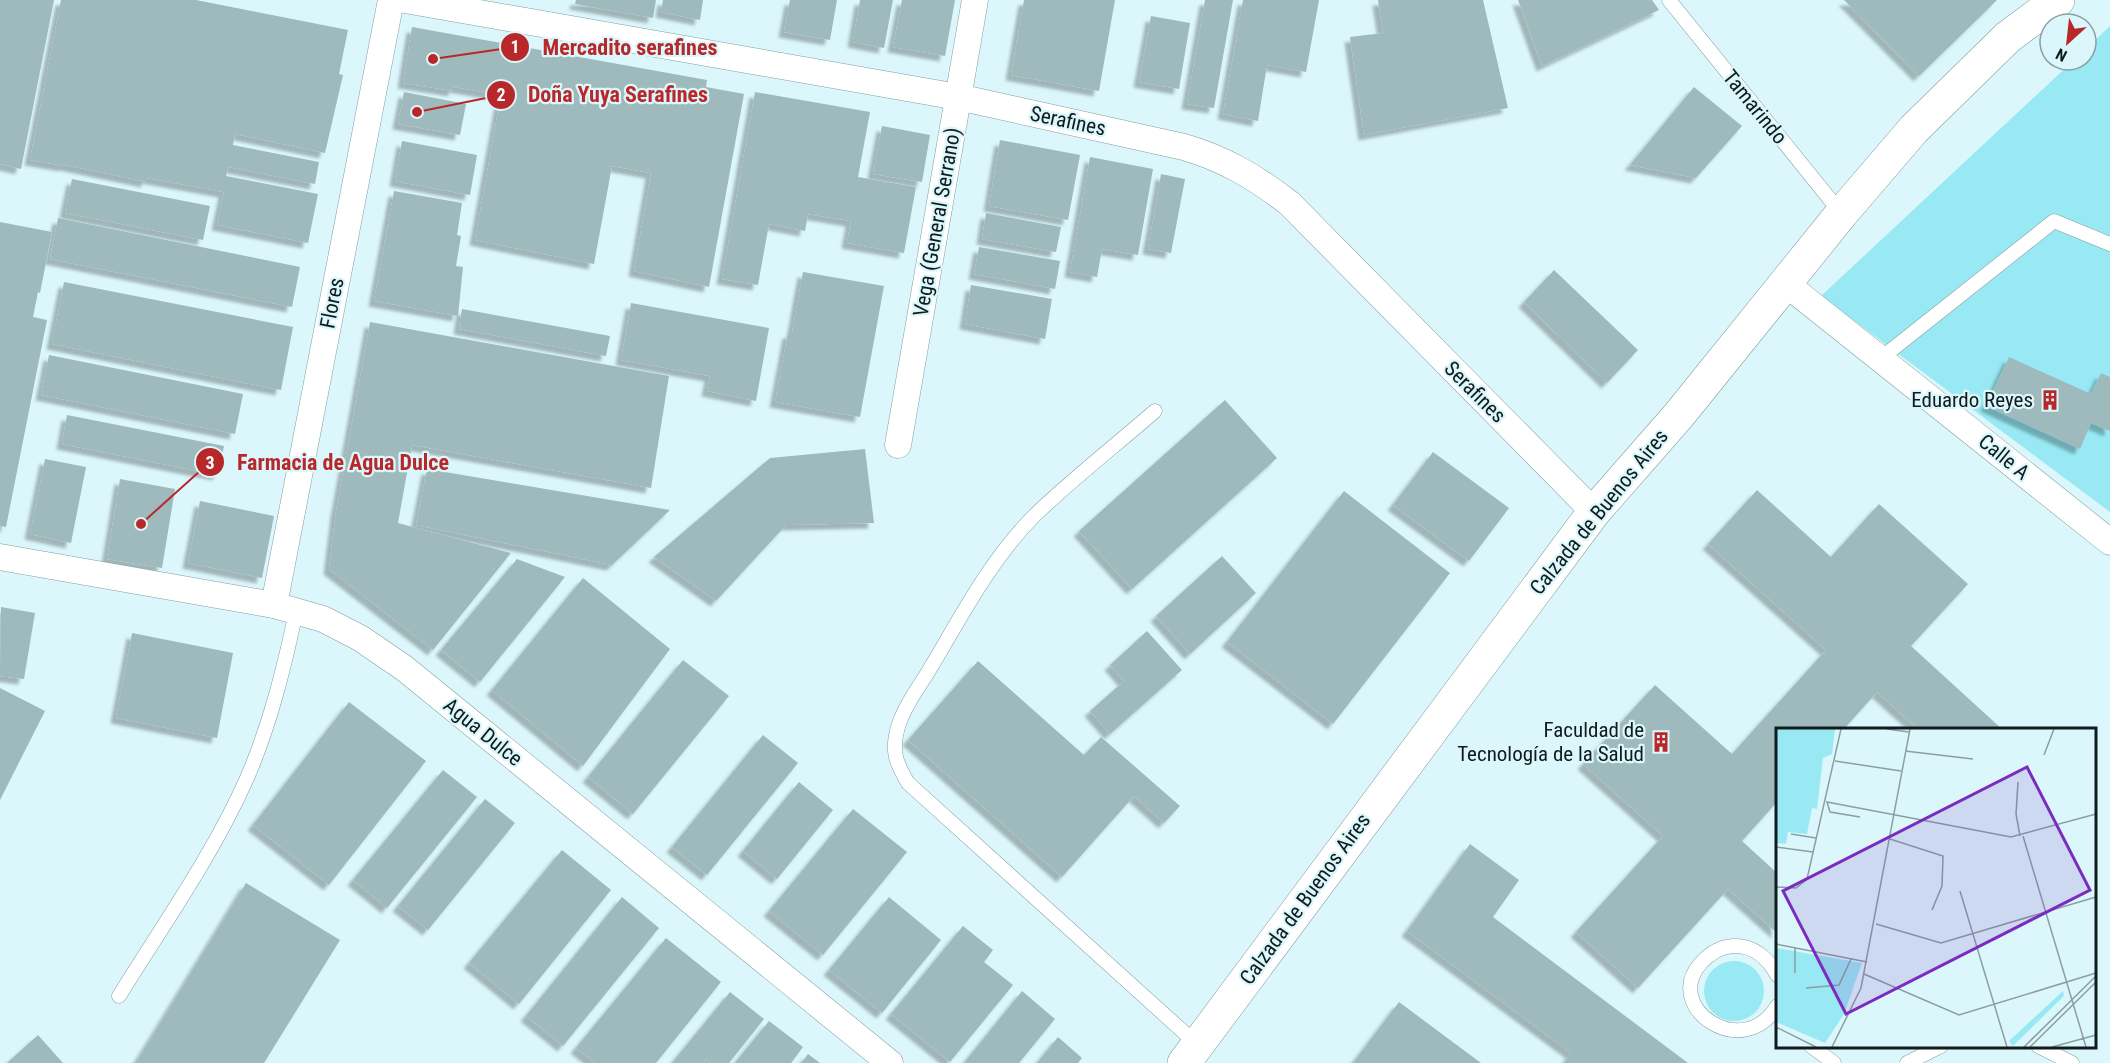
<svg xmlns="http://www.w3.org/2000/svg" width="2110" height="1063" font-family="'Roboto Condensed',sans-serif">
	<defs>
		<filter id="shadow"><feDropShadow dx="-5.5" dy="5.5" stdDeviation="1.5" flood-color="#0004"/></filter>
	</defs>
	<rect width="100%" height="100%" fill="#dbf7fb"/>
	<g fill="#98e9f3">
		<path d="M2110,26V512L1821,296L2074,60H2086V49Z"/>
		<circle cx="1734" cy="991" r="30"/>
	</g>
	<g fill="#9ebabd" filter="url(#shadow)">
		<path d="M0,0H54L21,169L0,164Z"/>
		<path d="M61,0H196L348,30L339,74L343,75L325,153L235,134L233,145L319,162L315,184L228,167L226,176L318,194L308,243L217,225L224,192L147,178V182L65,165V166L30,160Z"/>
		<path d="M576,0H656L653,18L575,4Z"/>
		<path d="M663,0H703L700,20L661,12Z"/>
		<path d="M790,0H837L830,40L784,32Z"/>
		<path d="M860,0H893L884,48L853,42Z"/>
		<path d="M902,0H955L945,56L893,47Z"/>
		<path d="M1024,0H1115L1099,91L1011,75Z"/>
		<path d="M1205,0H1233L1214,108L1187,104Z"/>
		<path d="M1243,0H1319L1306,72L1267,65L1258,121L1223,114Z"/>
		<path d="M1378,0H1483L1508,108L1364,135L1350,37L1383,33Z"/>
		<path d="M1518,0H1652L1659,10L1542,66Z"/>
		<path d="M1844,0H1997L1919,76Z"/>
		<path d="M1151,16L1190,23L1179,89L1139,82Z"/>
		<path d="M412,27L707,80L706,87L744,94L709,287L634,271L651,173L612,166L594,264L475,240L501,95L454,87V91L403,83Z"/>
		<path d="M1694,87L1742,126L1696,178L1630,165Z"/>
		<path d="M404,92L466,104L460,135L398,124Z"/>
		<path d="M755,92L870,112L858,177L916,187L904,253L847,243L851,221L808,214L805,231L769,224L758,285L722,279Z"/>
		<path d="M882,126L930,135L922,182L873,174Z"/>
		<path d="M1000,140L1080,155L1068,220L989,206Z"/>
		<path d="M402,141L477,155L470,195L395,181Z"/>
		<path d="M1090,157L1153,169L1138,255L1102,249L1097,277L1070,272Z"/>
		<path d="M1161,174L1185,179L1171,253L1148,249Z"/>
		<path d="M72,179L210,206L203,240L65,213Z"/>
		<path d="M394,191L462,203L457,235L461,236L456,266L463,267L458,316L374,301Z"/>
		<path d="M986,213L1061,227L1056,252L982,239Z"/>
		<path d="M58,218L300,267L292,307L50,259Z"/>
		<path d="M0,222L52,232L40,293L38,292L33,317L47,320L6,527L0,526Z"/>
		<path d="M979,247L1060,261L1055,289L974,274Z"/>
		<path d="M1554,270L1638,350L1607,383L1524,302Z"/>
		<path d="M803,272L884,286L860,417L775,402L788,333H792Z"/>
		<path d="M64,282L293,327L281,390L52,344Z"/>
		<path d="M971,285L1052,299L1045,339L965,324Z"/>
		<path d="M631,303L769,328L756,401L707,391L710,376L621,360Z"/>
		<path d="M462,309L610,336L606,356L459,329Z"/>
		<path d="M370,322L669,376L651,488L412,445L398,523L511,553L433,650L329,569L336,512Z"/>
		<path d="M49,355L243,394L235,434L41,395Z"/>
		<path d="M2009,357L2091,394L2101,373L2110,377V431L2091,423L2080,449L1986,406Z"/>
		<path d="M1225,400L1277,458L1132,589L1079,531Z"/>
		<path d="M67,415L224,446L218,475L62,444Z"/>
		<path d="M865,449L874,523L786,525L716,601L654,557L770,458Z"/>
		<path d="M1433,452L1509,508L1469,561L1393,505Z"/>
		<path d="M45,459L86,467L71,543L30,534Z"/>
		<path d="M427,469L670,510L612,565L416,525Z"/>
		<path d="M120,479L175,489L162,568L107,559Z"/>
		<path d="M1757,490L1831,557L1879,504L1968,584L1911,646L2003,730H1919L1877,692L1843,730H1777V802L1742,841L1777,873V933L1728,889L1638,988L1576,932L1663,836L1583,764L1655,685L1732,754L1826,650L1708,544Z"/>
		<path d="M1344,491L1450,573L1333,724L1227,642Z"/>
		<path d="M200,501L274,516L262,578L188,563Z"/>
		<path d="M1222,556L1256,593L1190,654L1156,616Z"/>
		<path d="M517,559L565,577L480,682L441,650Z"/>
		<path d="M583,578L670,649L583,766L492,690Z"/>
		<path d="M1,607L35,613L24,679L0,676Z"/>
		<path d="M1147,631L1182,670L1110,734L1090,711L1124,681L1110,665Z"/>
		<path d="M132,633L233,653L217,738L116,718Z"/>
		<path d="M683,660L729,696L633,814L588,777Z"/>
		<path d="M978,661L1084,755L1101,737L1180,806L1164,823L1134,796L1062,877L908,740Z"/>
		<path d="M0,688L45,711L0,800Z"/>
		<path d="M349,702L426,761L329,885L253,825Z"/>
		<path d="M763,735L798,763L707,875L672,847Z"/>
		<path d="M443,770L477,797L387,908L353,880Z"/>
		<path d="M799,782L833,810L777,879L743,851Z"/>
		<path d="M485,799L515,823L428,930L398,906Z"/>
		<path d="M853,809L907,852L823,955L769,911Z"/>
		<path d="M1470,844L1519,880L1493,917L1688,1063H1564L1571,1053L1407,931Z"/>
		<path d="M562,850L611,890L519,1004L469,963Z"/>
		<path d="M246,883L340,940L264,1063H141L137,1061Z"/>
		<path d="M622,897L659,928L563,1046L526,1016Z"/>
		<path d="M889,897L941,940L882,1013L829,970Z"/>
		<path d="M963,926L993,950L984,962L1013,985L950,1062L891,1014Z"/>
		<path d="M666,938L721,982L656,1063H595L576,1048Z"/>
		<path d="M1022,991L1055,1019L1019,1063H964Z"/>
		<path d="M730,992L764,1019L729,1063H711L706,1059L703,1063H672Z"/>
		<path d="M1399,1002L1481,1063H1353Z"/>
		<path d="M769,1021L803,1047L791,1063H735Z"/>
		<path d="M38,1035L63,1063H7Z"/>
		<path d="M1058,1037L1082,1058L1078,1063H1037Z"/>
		<path d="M808,1054L820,1063H801Z"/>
	</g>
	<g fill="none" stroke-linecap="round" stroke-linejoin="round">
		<g stroke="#829da0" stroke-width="15">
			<g id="lane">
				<path d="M1669,0L1841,213"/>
				<path d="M1880,359L2054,221L2110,244"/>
				<path d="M1155,411C1115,446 1072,479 1034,516C991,559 962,615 931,667C920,686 904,706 898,727C891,751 896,763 908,783L1198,1045"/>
				<path d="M1777,975C1768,958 1753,945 1733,946C1720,947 1709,954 1701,963C1661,1007 1743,1063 1777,1006"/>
				<path d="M119,996C163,925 213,855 247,778C270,725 284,668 296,612"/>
				<path d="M1811,1046L1834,1063"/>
				<path d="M2038,1046L2072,1063"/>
				<path d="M1907,1063L1941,1046"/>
			</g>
		</g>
		<g stroke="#829da0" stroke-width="27">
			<g id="street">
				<path d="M405,0L958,97L1184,147C1225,159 1255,177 1289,203L1594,512"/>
				<path d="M1785,283L2110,542"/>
				<path d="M898,445L975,0"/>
				<path d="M0,557L274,605L323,619L360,638L404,668L890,1063"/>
				<path d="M274,605L391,0"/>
			</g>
		</g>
		<g stroke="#829da0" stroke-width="34">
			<path id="secondary" d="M1184,1063L1594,512L1679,415L1842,213L1914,129L2008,37L2058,0"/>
		</g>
		<use href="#lane" stroke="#fff" stroke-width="14"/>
		<use href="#street" stroke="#fff" stroke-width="26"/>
		<use href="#secondary" stroke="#fff" stroke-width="33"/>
	</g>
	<defs>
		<g id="building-bare" transform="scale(1.62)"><path d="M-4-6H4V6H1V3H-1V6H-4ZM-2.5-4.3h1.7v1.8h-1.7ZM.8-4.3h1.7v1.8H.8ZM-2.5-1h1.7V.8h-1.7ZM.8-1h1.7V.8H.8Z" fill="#b8282a" stroke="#dbf7fb" stroke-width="2.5" paint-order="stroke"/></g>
	</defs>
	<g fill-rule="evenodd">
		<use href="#building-bare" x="2050" y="400"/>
		<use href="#building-bare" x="1661" y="742"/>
	</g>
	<g text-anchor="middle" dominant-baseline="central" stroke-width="4.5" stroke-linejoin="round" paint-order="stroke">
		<g font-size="21" fill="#101b1c" stroke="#dbf7fb">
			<text transform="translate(1755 107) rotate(51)">Tamarindo</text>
			<text transform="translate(1068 121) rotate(12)">Serafines</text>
			<text transform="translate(937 222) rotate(-80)">Vega (General Serrano)</text>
			<text transform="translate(332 303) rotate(-79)">Flores</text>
			<text transform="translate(1475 392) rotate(45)">Serafines</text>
			<text transform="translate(2004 457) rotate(39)">Calle A</text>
			<text transform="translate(1599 512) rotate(-51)">Calzada de Buenos Aires</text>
			<text transform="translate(483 732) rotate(39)">Agua Dulce</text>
			<text transform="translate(1305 899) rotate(-54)">Calzada de Buenos Aires</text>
		</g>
		<g font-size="21" fill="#101b1c" stroke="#dbf7fb" text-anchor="end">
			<text x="2033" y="400">Eduardo Reyes</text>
			<text x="1644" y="730">Faculdad de<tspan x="1644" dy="24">Tecnología de la Salud</tspan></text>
		</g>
	</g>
	<g transform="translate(1776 728)">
		<rect width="320" height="320" fill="#dbf7fb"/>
		<path d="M0,1H59L56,26L47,30L41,81L36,80L31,106L12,104L10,116L0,115ZM0,220L86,235L68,286L49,315L0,294ZM287,263L288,268L237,318L233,313Z" fill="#98e9f3"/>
		<path fill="none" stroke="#8a9fa2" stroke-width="1.5" d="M111,1L133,4M129,23L197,31M268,27L278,1M59,33L125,43M242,54L240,86L244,108M84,89L54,84L51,74L235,109L320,86M15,106L40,110M247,108L310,319M114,111L167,128L166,158L156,182M0,119L37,124M0,159L20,160L31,151L65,1M184,163L231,319M100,196L165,215L320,169M0,216L91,234M19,245V220M88,246L183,287L320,245M30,260L63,257L75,231M0,299L40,319M56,319L85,260L134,1M248,319L320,248M254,319L320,254M276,319L320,307"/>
		<path fill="#7b2cbf" fill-opacity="0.15" stroke="#7b2cbf" stroke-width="3" d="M251,39L314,162L70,286L7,163Z"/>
		<rect width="320" height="320" fill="none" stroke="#101b1c" stroke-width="3"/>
	</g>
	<path fill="none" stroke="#b8282a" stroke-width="2" d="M433 59L515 47M417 112L501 95M141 524L210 462"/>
	<g fill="#b8282a" stroke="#dbf7fb" stroke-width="2">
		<circle cx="433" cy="59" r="6"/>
		<circle cx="417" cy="112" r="6"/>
		<circle cx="141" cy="524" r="6"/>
		<circle cx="515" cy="47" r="15"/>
		<circle cx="501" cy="95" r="15"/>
		<circle cx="210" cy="462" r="15"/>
	</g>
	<g font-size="18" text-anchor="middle" font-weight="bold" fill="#fff">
		<text x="515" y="53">1</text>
		<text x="501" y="101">2</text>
		<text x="210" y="469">3</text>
	</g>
	<g font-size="22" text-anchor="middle" font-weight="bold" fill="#b8282a" stroke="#dbf7fb" stroke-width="4.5" stroke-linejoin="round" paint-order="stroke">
		<text x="630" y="55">Mercadito serafines</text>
		<text x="618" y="102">Doña Yuya Serafines</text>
		<text x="343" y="470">Farmacia de Agua Dulce</text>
	</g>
	<g transform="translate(2068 42) rotate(207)"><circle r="28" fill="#dbf7fb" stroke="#8a9fa2" stroke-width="1.5"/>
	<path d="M0-4.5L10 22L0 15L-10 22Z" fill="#b8282a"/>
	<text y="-9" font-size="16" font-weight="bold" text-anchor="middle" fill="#101b1c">N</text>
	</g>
</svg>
